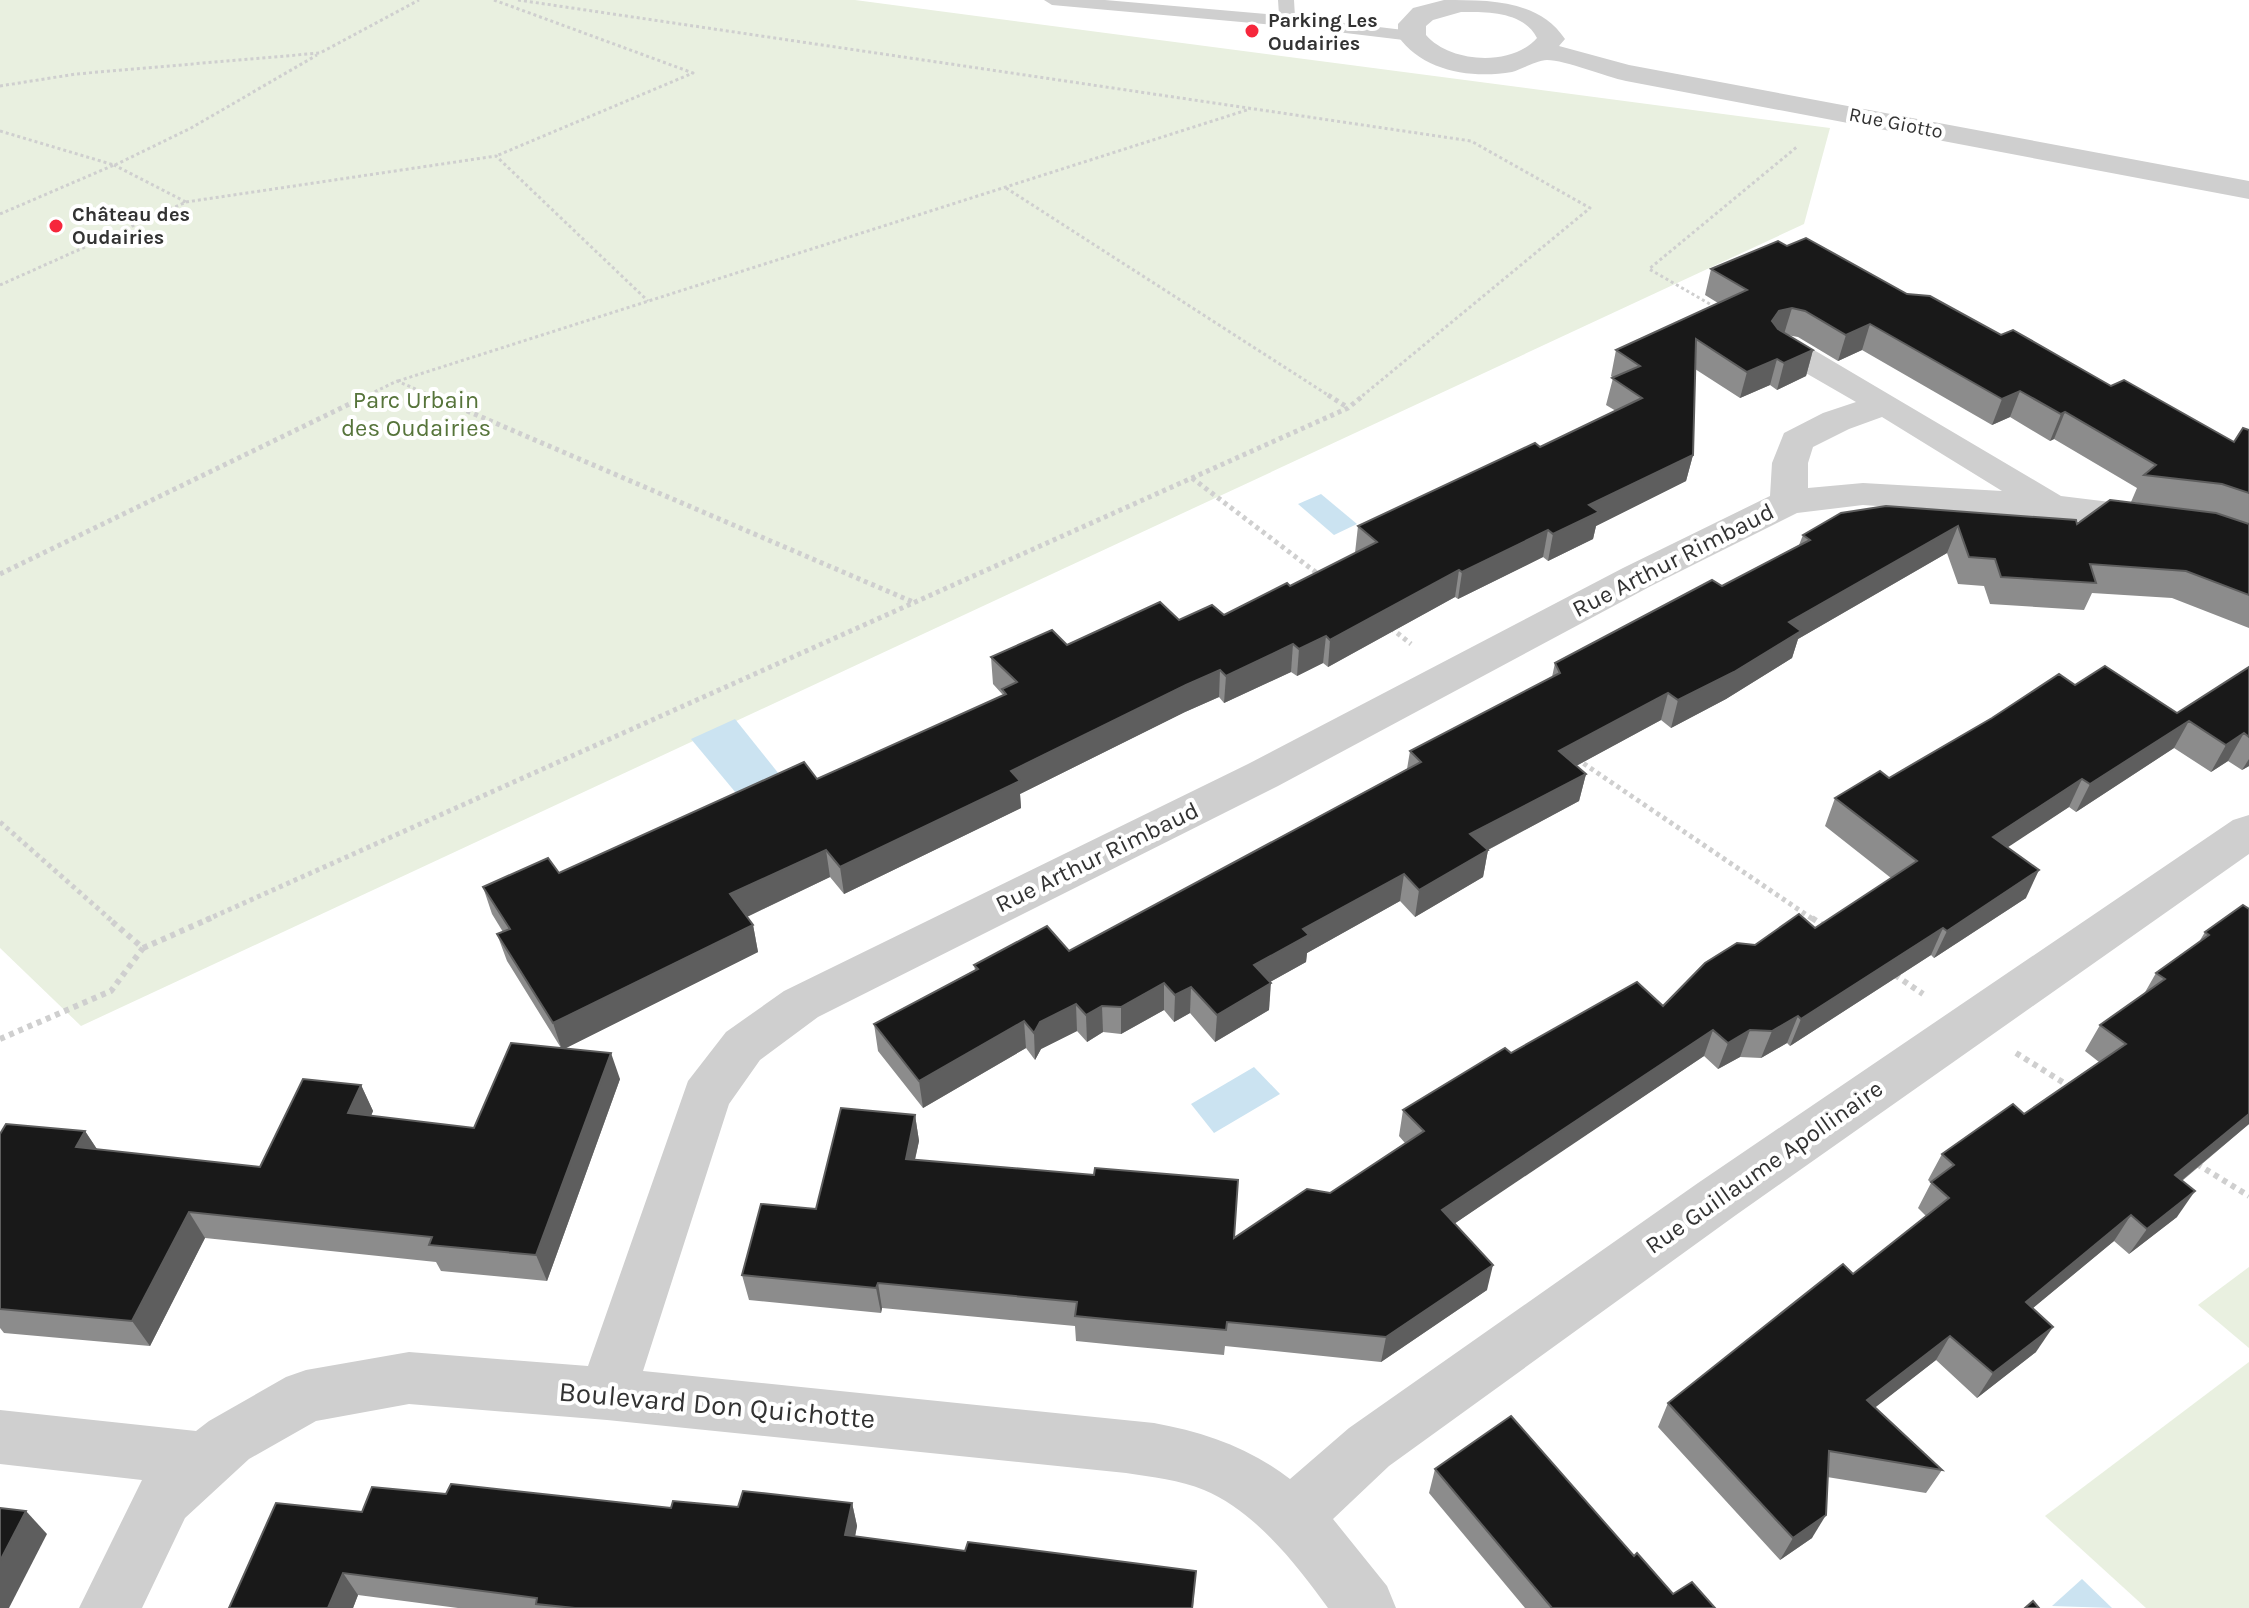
<svg xmlns="http://www.w3.org/2000/svg" width="2249" height="1608" font-family="Karla,sans-serif">
	<rect width="100%" height="100%" fill="#fff"/>
	<g fill="#e9f0e0">
		<path d="M0,0H855L1830,128L1804,224L81,1026L0,948Z"/>
		<path d="M2249,1267V1348L2198,1305Z"/>
		<path d="M2249,1362V1608H2146L2045,1516Z"/>
	</g>
	<g fill="#cbe3f1">
		<path d="M1321,494L1357,524L1334,535L1298,504Z"/>
		<path d="M735,719L779,774L736,793L691,739Z"/>
		<path d="M1254,1067L1280,1094L1214,1133L1191,1104Z"/>
		<path d="M2082,1579L2112,1608L2052,1606Z"/>
	</g>
	<g fill="none" stroke-linecap="round" stroke-linejoin="round">
		<g stroke="#cfcfcf" stroke-width="3" stroke-dasharray="3 3" stroke-linecap="butt">
			<path d="M494,0L693,73L496,156"/>
			<path d="M518,0L1471,141L1590,208L1361,397"/>
			<path d="M0,86L76,74L320,53L419,0"/>
			<path d="M0,131L114,165L0,214"/>
			<path d="M115,165L191,128L317,55"/>
			<path d="M1006,188L1331,397"/>
			<path d="M186,202L496,156L648,301"/>
			<path d="M0,285L186,202L114,165"/>
			<path d="M1715,307L1649,269L1798,146"/>
			<path d="M398,381L1250,109"/>
			<path d="M364,397L397,381L434,397"/>
		</g>
		<g stroke="#cfcfcf" stroke-width="5" stroke-dasharray="4 4" stroke-linecap="butt">
			<path d="M430,395L913,602"/>
			<path d="M1328,395L1347,407"/>
			<path d="M1192,478L1322,577"/>
			<path d="M0,574L368,395"/>
			<path d="M1391,628L1411,644"/>
			<path d="M1577,759L1814,920"/>
			<path d="M0,822L111,920"/>
			<path d="M206,920L1348,408L1364,395"/>
		</g>
		<g stroke="#cfcfcf" stroke-width="6" stroke-dasharray="5 5" stroke-linecap="butt">
			<path d="M1812,918L1824,926"/>
			<path d="M143,948L211,918"/>
			<path d="M1895,975L1923,994"/>
			<path d="M0,1039L111,991L143,948L108,918"/>
			<path d="M2016,1053L2072,1088"/>
			<path d="M2197,1164L2249,1196"/>
		</g>
		<path fill="#cfcfcf" fill-rule="evenodd" d="M1044,0H1105L1279,15L1278,0H1294L1295,17L1412,31L1420,36L1412,41L1287,26L1052,5Z"/>
		<g fill="#cfcfcf" fill-rule="evenodd">
			<path d="M1444,0C1491,0 1539,0 1565,39L1559,46L1629,65L2249,181V199L1626,81C1606,77 1565,60 1547,60C1537,60 1523,69 1512,72C1471,79 1422,71 1398,36V24L1413,8ZM1461,12C1487,12 1523,11 1537,38C1512,67 1450,63 1426,35V26L1433,20Z"/>
			<path d="M1785,337L1797,340L2061,496L2208,514L2249,527V552L2203,537L2052,518L1863,505L1797,513L1651,586L1278,786L818,1017L760,1060L729,1104L643,1371L1154,1423C1204,1432 1250,1448 1290,1479L1349,1428L1698,1183L2233,820L2249,815V854L1736,1215L1389,1466L1333,1519L1387,1586L1396,1608H1328C1296,1564 1256,1512 1204,1490C1180,1480 1152,1477 1126,1473L607,1420L409,1404L316,1421L249,1459L185,1518L142,1608H79L142,1480L0,1464V1410L196,1431L209,1421L286,1377L306,1370L409,1352L588,1366L688,1081L726,1032L784,991L1248,764L1623,568L1770,496L1772,463L1784,433L1823,413L1856,402L1773,354L1768,347L1773,340ZM1882,417L2002,491L1863,483L1808,488V463L1813,447L1849,429Z"/>
		</g>
	</g>
	<g fill="#8c8c8c">
		<path d="M1787,246L1907,294L2001,335L2234,442L2249,430V628L2172,598L2092,593L2084,610L1990,604L1984,586L1958,584L1947,553L1798,639L1792,658L1726,699L1671,728L1661,720L1576,766L1586,774L1579,801L1488,850L1483,877L1415,917L1400,901L1307,953L1306,962L1270,982L1269,1010L1215,1042L1190,1013L1174,1022L1164,1010L1121,1034L1103,1032L1087,1042L1077,1031L1041,1049L1035,1060L1026,1048L923,1108L878,1051L874,1024L975,970L974,965L1069,951L1407,769L1410,751L1552,677L1555,663L1722,586L1799,545L1803,535L1841,513L2077,524L2213,513L2131,502L2137,488L2054,439L2050,441L2010,417L1992,425L1862,350L1838,361L1798,337L1787,335L1813,350L1806,376L1777,390L1770,385L1740,398L1695,369L1693,455L1686,481L1596,526L1593,539L1548,561L1543,557L1458,599L1455,597L1328,667L1323,663L1297,676L1291,672L1224,703L1219,697L1185,712L1020,794L1021,808L844,894L830,877L747,917L753,925L758,952L566,1048L620,1079L547,1281L441,1271L436,1262L205,1238L150,1346L4,1333L0,1328V1134L85,1131L97,1149L260,1167L361,1085L373,1111L371,1116L474,1128L561,1048L507,961L497,934L503,932L492,914L483,887L559,873L817,779L1003,695L993,684L991,657L1067,645L1179,620L1224,615L1290,586L1355,553L1358,526L1540,447L1616,411L1606,405L1613,378L1611,376L1616,350L1718,303L1705,295L1711,269Z"/>
		<path d="M2249,667V766L2242,770L2228,761L2211,772L2174,748L2076,812L2069,807L2007,847L2026,898L1934,958L1931,955L1790,1046L1787,1043L1761,1058L1740,1057L1718,1069L1704,1056L1503,1190L1454,1224L1487,1290L1381,1362L1225,1346L1224,1355L1126,1346L1076,1341L1075,1326L882,1308L881,1313L749,1300L742,1275L816,1209L915,1115L919,1141L915,1160L1234,1238L1330,1193L1405,1143L1399,1136L1403,1110L1511,1053L1663,1006L1755,945L1815,928L1891,878L1825,826L1835,798L1889,778L2075,685L2177,713Z"/>
		<path d="M2243,905L2249,1124L2182,1181L2177,1217L2129,1254L2114,1241L2033,1308L2036,1352L1977,1398L1936,1360L1875,1407L1942,1470L1926,1493L1827,1477L1812,1538L1780,1560L1658,1427L1668,1403L1853,1274L1926,1216L1918,1208L1931,1183L1928,1180L1942,1154L2024,1114L2099,1062L2085,1051L2100,1025L2144,994L2156,973L2199,942L2205,932Z"/>
		<path d="M1435,1469L1634,1556L1673,1594L1715,1608H1525L1429,1493Z"/>
		<path d="M446,1494L671,1508L852,1503L857,1526L855,1536L965,1551L1196,1571L1193,1608H458L358,1595L353,1608H229L362,1512Z"/>
	</g>
	<g fill="#5e5e5e">
		<path d="M1792,308L1784,334L1772,337V321L1779,311Z"/>
		<path d="M1870,324L1862,350L1838,361L1846,335Z"/>
		<path d="M1813,350L1806,376L1777,390L1784,363Z"/>
		<path d="M1777,359L1770,385L1740,398L1747,372Z"/>
		<path d="M2020,391L2010,417L1992,425L2002,399Z"/>
		<path d="M2065,412L2054,439L2050,441L2061,414Z"/>
		<path d="M1693,455L1686,481L1596,526L1593,539L1548,561L1553,534L1589,505Z"/>
		<path d="M1958,526L1947,553L1798,639L1792,658L1726,699L1671,728L1678,700L1789,622Z"/>
		<path d="M1548,530L1543,557L1458,599L1462,572Z"/>
		<path d="M1459,570L1455,597L1328,667L1330,640Z"/>
		<path d="M1326,636L1323,663L1297,676L1299,649Z"/>
		<path d="M1293,644L1291,672L1224,703L1226,676Z"/>
		<path d="M1220,670L1219,697L1185,712L1020,794L1021,808L844,894L840,867L1011,771L1186,685Z"/>
		<path d="M1668,693L1661,720L1552,779L1559,751Z"/>
		<path d="M2189,721L2174,748L2076,812L2090,784Z"/>
		<path d="M2244,733L2228,761L2211,772L2226,745Z"/>
		<path d="M2249,759V766L2242,770Z"/>
		<path d="M1586,774L1579,801L1465,862L1470,834Z"/>
		<path d="M2082,779L2069,807L1981,865L1993,837Z"/>
		<path d="M826,850L830,877L736,922L730,894Z"/>
		<path d="M1488,850L1483,877L1415,917L1419,890Z"/>
		<path d="M2039,870L2026,898L1934,958L1947,931Z"/>
		<path d="M1404,874L1400,901L1307,953L1306,962L1252,992L1254,965L1303,929Z"/>
		<path d="M753,925L758,952L562,1050L553,1023Z"/>
		<path d="M1943,928L1931,955L1790,1046L1801,1019Z"/>
		<path d="M1164,983V1010L1121,1034V1007Z"/>
		<path d="M1271,983L1269,1010L1215,1042L1217,1015Z"/>
		<path d="M1191,987L1190,1013L1174,1022L1175,995Z"/>
		<path d="M1076,1004L1077,1031L1041,1049L1035,1060L1034,1033L1040,1022Z"/>
		<path d="M1102,1006L1103,1032L1087,1042L1086,1015Z"/>
		<path d="M1798,1016L1787,1043L1761,1058L1772,1031Z"/>
		<path d="M1024,1021L1026,1048L923,1108L919,1081Z"/>
		<path d="M1713,1030L1704,1056L1436,1236L1442,1210Z"/>
		<path d="M1750,1030L1740,1057L1718,1069L1728,1043Z"/>
		<path d="M611,1053L620,1079L547,1281L536,1255Z"/>
		<path d="M361,1085L373,1111L361,1139L348,1113Z"/>
		<path d="M2249,1114V1124L2157,1201L2175,1175Z"/>
		<path d="M915,1115L919,1141L909,1185L906,1159Z"/>
		<path d="M85,1131L102,1157L76,1147Z"/>
		<path d="M2195,1191L2177,1217L2129,1254L2147,1229Z"/>
		<path d="M189,1212L205,1238L150,1346L132,1321Z"/>
		<path d="M2131,1215L2114,1241L2010,1327L2026,1302Z"/>
		<path d="M1493,1265L1487,1290L1381,1362L1386,1337Z"/>
		<path d="M878,1283L882,1308L881,1313L876,1288Z"/>
		<path d="M2053,1327L2036,1352L1977,1398L1993,1373Z"/>
		<path d="M1950,1336L1936,1360L1854,1424L1867,1400Z"/>
		<path d="M852,1503L857,1526L851,1558L845,1535Z"/>
		<path d="M26,1511L47,1534L9,1608H0V1561Z"/>
		<path d="M1826,1515L1812,1538L1780,1560L1793,1538Z"/>
		<path d="M343,1573L358,1595L353,1608H328Z"/>
	</g>
	<g fill="#191919" stroke="#5e5e5e" stroke-width="2">
		<path d="M1806,238L1907,294L1930,296L2001,335L2013,330L2111,386L2124,380L2234,442L2243,428L2249,430V493L2222,484L2144,475L2156,465L2065,412L2061,414L2020,391L2002,399L1870,324L1846,335L1805,311L1792,308L1779,311L1772,321L1778,329L1813,350L1784,363L1777,359L1747,372L1696,339L1693,455L1589,505L1599,512L1553,534L1548,530L1462,572L1459,570L1330,640L1326,636L1299,649L1293,644L1226,676L1220,670L1186,685L1011,771L1020,781L840,867L826,850L730,894L753,925L553,1023L497,934L510,929L483,887L548,858L559,873L804,762L817,779L1006,694L1002,689L1017,682L991,657L1052,630L1067,645L1160,602L1179,620L1212,605L1224,615L1287,583L1290,586L1377,542L1358,526L1535,443L1540,447L1642,398L1612,378L1640,366L1616,350L1747,290L1711,269L1778,241L1787,246Z"/>
		<path d="M2110,500L2216,513L2249,524V595L2186,571L2090,564L2096,583L2001,577L1995,559L1969,557L1958,526L1789,622L1801,631L1734,672L1678,700L1668,693L1559,751L1586,774L1470,834L1488,850L1419,890L1404,874L1303,929L1309,935L1254,965L1271,983L1217,1015L1191,987L1175,995L1164,983L1121,1007L1102,1006L1086,1015L1076,1004L1040,1022L1034,1033L1024,1021L919,1081L874,1024L978,969L974,965L1047,926L1069,951L1421,762L1410,751L1560,673L1555,663L1712,580L1722,586L1810,540L1803,535L1841,513L1886,506L2076,520L2077,524Z"/>
		<path d="M2105,666L2177,713L2249,667V737L2244,733L2226,745L2189,721L2090,784L2082,779L1993,837L2039,870L1947,931L1943,928L1801,1019L1798,1016L1772,1031L1750,1030L1728,1043L1713,1030L1442,1210L1493,1265L1386,1337L1227,1322L1226,1330L1126,1321L1075,1316L1077,1302L878,1283L876,1288L742,1275L761,1204L816,1209L841,1108L915,1115L906,1159L1094,1175L1095,1168L1238,1180L1234,1238L1307,1189L1330,1193L1424,1131L1403,1110L1505,1048L1511,1053L1637,982L1663,1006L1705,963L1737,943L1755,945L1799,914L1815,928L1917,861L1835,798L1880,771L1889,778L1992,718L2059,674L2075,685Z"/>
		<path d="M2243,905L2249,909V1114L2175,1175L2195,1191L2147,1229L2131,1215L2026,1302L2053,1327L1993,1373L1950,1336L1867,1400L1942,1470L1829,1451L1826,1515L1793,1538L1668,1403L1843,1264L1853,1274L1949,1198L1931,1182L1954,1165L1942,1154L2013,1104L2024,1114L2126,1044L2100,1025L2165,979L2156,973L2209,935L2205,932Z"/>
		<path d="M511,1043L611,1053L536,1255L429,1245L432,1237L189,1212L132,1321L0,1309V1134L6,1124L85,1131L76,1147L260,1167L303,1079L361,1085L348,1113L474,1128Z"/>
		<path d="M1511,1416L1634,1556L1637,1553L1673,1594L1692,1582L1715,1608H1552L1435,1469Z"/>
		<path d="M451,1484L671,1508L673,1501L738,1507L743,1491L852,1503L845,1535L965,1551L968,1542L1196,1571L1192,1608H575L536,1604L537,1598L343,1573L328,1608H229L276,1503L362,1512L372,1487L446,1494Z"/>
		<path d="M0,1508L26,1511L0,1561Z"/>
		<path d="M2033,1601L2039,1608H2025Z"/>
	</g>
	<g fill="#f6273c" stroke="#fff" stroke-width="3">
		<circle cx="1252" cy="31" r="8"/>
		<circle cx="56" cy="226" r="8"/>
	</g>
	<g text-anchor="middle" dominant-baseline="central" stroke-width="8" stroke-linejoin="round" paint-order="stroke">
		<g font-size="20" font-weight="bold" fill="#323232" stroke="#fff" text-anchor="start">
			<text x="1268" y="20">Parking Les<tspan x="1268" dy="23">Oudairies</tspan></text>
			<text x="72" y="214">Château des<tspan x="72" dy="23">Oudairies</tspan></text>
		</g>
		<g font-size="20" fill="#323232" stroke="#fff">
			<text transform="translate(1896 123) rotate(11)">Rue Giotto</text>
		</g>
		<g font-size="24" fill="#56743a" stroke="#fff">
			<text x="416" y="400">Parc Urbain<tspan x="416" dy="28">des Oudairies</tspan></text>
		</g>
		<g font-size="24" fill="#323232" stroke="#fff">
			<text transform="translate(1673 560) rotate(-27)">Rue Arthur Rimbaud</text>
			<text transform="translate(1097 857) rotate(-26)">Rue Arthur Rimbaud</text>
			<text transform="translate(1764 1167) rotate(-35)">Rue Guillaume Apollinaire</text>
		</g>
		<g font-size="28" fill="#323232" stroke="#fff">
			<text transform="translate(717 1405) rotate(5)">Boulevard Don Quichotte</text>
		</g>
	</g>
</svg>
